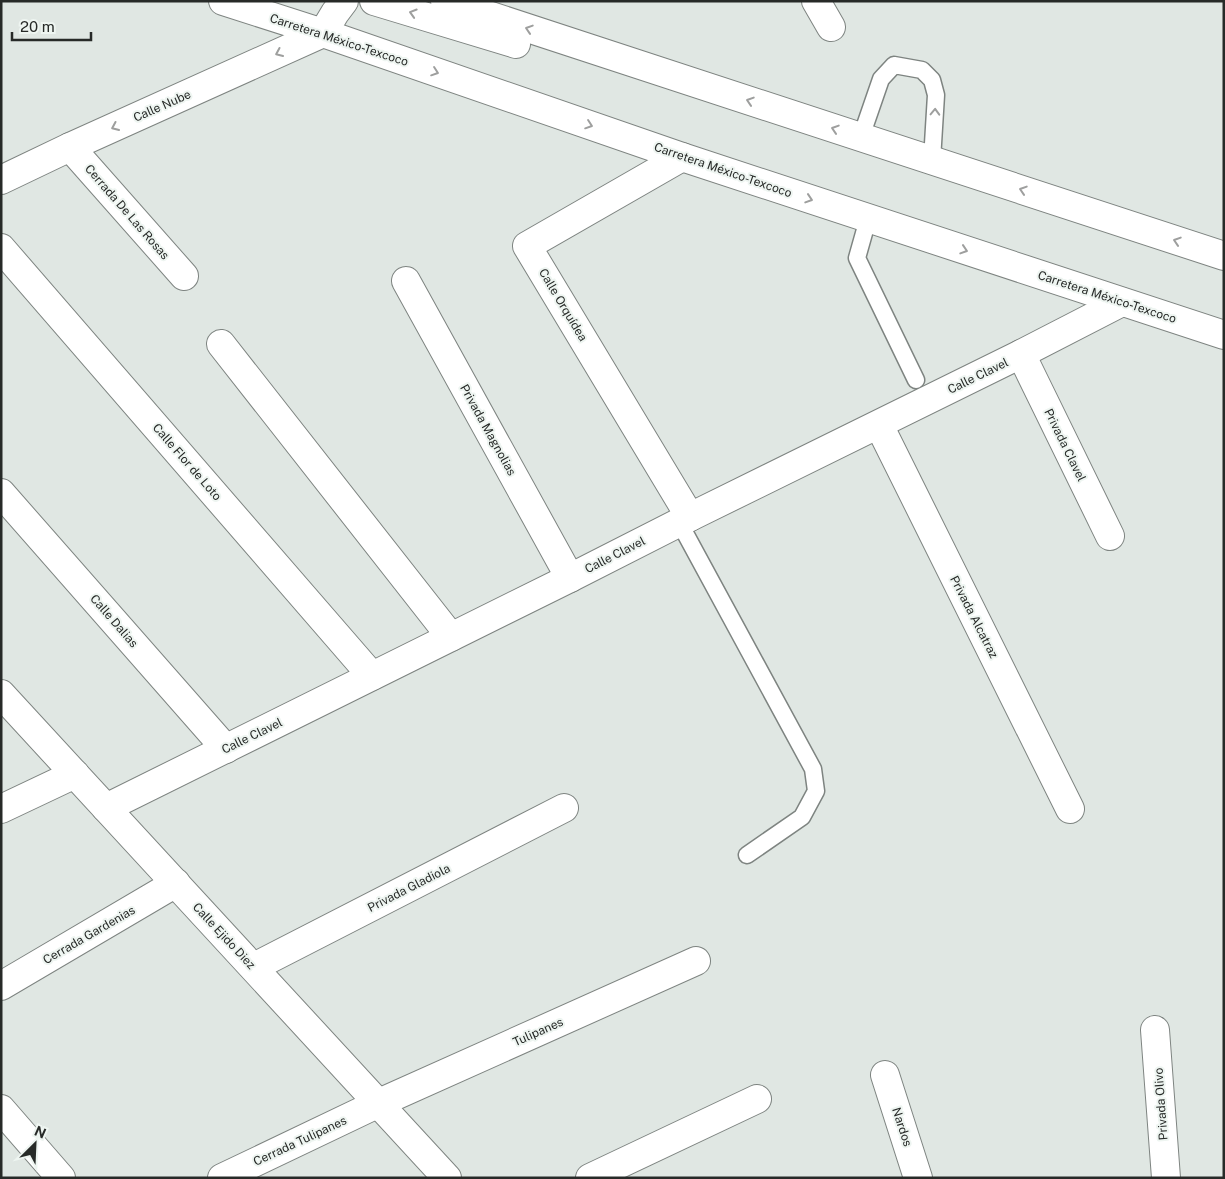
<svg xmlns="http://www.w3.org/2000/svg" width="1225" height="1179" font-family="'Public Sans',sans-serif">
	<rect width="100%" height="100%" fill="#e0e7e3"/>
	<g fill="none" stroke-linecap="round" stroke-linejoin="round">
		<g stroke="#7e8481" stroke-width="19">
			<g id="lane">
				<path d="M861,137L881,79L894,65L922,70L932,80L936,95L932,160"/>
				<path d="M868,219L857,258L916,380"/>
				<path d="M679,522L813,769L816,791L802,817L747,855"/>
			</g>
		</g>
		<g stroke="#7e8481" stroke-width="30">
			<g id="street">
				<path d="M816,1L831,27"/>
				<path d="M70,147L184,276"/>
				<path d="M682,157L527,246L690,517"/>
				<path d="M1,180L70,147L323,33"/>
				<path d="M1,248L372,676"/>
				<path d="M406,281L570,578"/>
				<path d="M221,344L451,637"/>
				<path d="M1021,354L1110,536"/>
				<path d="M879,425L1070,809"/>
				<path d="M1,493L226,749"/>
				<path d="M106,808L570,578L690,517L1021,354L1122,302"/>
				<path d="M1,809L75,774"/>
				<path d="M254,967L564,808"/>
				<path d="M1,986L176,883"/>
				<path d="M1155,1030L1166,1178"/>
				<path d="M885,1075L918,1178"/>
				<path d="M1,1109L61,1178"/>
				<path d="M222,1178L379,1103L696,961"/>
				<path d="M590,1178L757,1099"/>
			</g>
		</g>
		<g stroke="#7e8481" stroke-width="30">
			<path id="secondary" d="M1,694L447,1178"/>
		</g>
		<g stroke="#7e8481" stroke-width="30">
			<g id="highway">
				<path d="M223,1L323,33L682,157L1224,335"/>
				<path d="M374,1L516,44"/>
				<path d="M445,1L1224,256"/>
				<path d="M323,33L335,13L344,1"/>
			</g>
		</g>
		<use href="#lane" stroke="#fff" stroke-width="16"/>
		<use href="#street" stroke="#fff" stroke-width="28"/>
		<use href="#secondary" stroke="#fff" stroke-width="28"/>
		<use href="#highway" stroke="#fff" stroke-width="28"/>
	</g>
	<defs><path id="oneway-chevron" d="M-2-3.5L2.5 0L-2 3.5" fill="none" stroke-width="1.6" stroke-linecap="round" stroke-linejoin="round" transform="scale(1.25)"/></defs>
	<g stroke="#9e9f9e">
		<use href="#oneway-chevron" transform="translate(413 13) rotate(-163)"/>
		<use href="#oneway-chevron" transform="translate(529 29) rotate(-162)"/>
		<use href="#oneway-chevron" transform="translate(279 53) rotate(156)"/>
		<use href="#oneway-chevron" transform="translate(435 72) rotate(19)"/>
		<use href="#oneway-chevron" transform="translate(750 101) rotate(-162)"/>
		<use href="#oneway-chevron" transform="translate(935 112) rotate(-88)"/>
		<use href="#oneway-chevron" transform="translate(589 125) rotate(19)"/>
		<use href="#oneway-chevron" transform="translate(115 127) rotate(156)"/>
		<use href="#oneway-chevron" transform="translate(835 129) rotate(-162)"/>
		<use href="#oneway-chevron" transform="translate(1023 190) rotate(-162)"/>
		<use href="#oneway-chevron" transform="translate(809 199) rotate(18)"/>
		<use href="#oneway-chevron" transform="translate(1177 241) rotate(-162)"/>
		<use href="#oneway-chevron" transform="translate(964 250) rotate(18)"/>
	</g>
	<g text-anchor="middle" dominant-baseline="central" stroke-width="4" stroke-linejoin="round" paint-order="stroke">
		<g font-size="12" fill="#272a28" stroke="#eef5f1">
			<text transform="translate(339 40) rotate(18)">Carretera México-Texcoco</text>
			<text transform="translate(162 106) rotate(-24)">Calle Nube</text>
			<text transform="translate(723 170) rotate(19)">Carretera México-Texcoco</text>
			<text transform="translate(127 212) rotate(49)">Cerrada De Las Rosas</text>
			<text transform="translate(1107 297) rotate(18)">Carretera México-Texcoco</text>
			<text transform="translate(563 305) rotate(59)">Calle Orquídea</text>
			<text transform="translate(978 376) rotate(-26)">Calle Clavel</text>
			<text transform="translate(488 430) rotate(61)">Privada Magnolias</text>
			<text transform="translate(1065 445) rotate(64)">Privada Clavel</text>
			<text transform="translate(187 462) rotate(49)">Calle Flor de Loto</text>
			<text transform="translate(615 555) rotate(-27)">Calle Clavel</text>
			<text transform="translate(974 617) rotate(63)">Privada Alcatraz</text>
			<text transform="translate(114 621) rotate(49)">Calle Dalias</text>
			<text transform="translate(252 736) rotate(-26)">Calle Clavel</text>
			<text transform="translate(409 888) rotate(-27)">Privada Gladiola</text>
			<text transform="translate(89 935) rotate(-30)">Cerrada Gardenias</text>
			<text transform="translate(224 936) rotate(47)">Calle Ejido Diez</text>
			<text transform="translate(538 1032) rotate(-24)">Tulipanes</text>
			<text transform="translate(1161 1104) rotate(-94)">Privada Olivo</text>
			<text transform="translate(902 1127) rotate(72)">Nardos</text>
			<text transform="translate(300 1141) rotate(-25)">Cerrada Tulipanes</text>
		</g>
	</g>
	<rect width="1225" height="1179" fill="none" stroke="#272a28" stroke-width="5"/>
	<g transform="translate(35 1144) rotate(24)" stroke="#eef5f1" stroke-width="4" paint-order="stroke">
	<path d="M0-4L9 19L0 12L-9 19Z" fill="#272a28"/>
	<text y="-8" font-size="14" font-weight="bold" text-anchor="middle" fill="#272a28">N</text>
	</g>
	<path d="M12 32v8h79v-8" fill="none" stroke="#272a28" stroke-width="2.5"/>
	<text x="20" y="32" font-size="15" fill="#272a28" stroke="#eef5f1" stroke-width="4" paint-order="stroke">20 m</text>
</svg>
